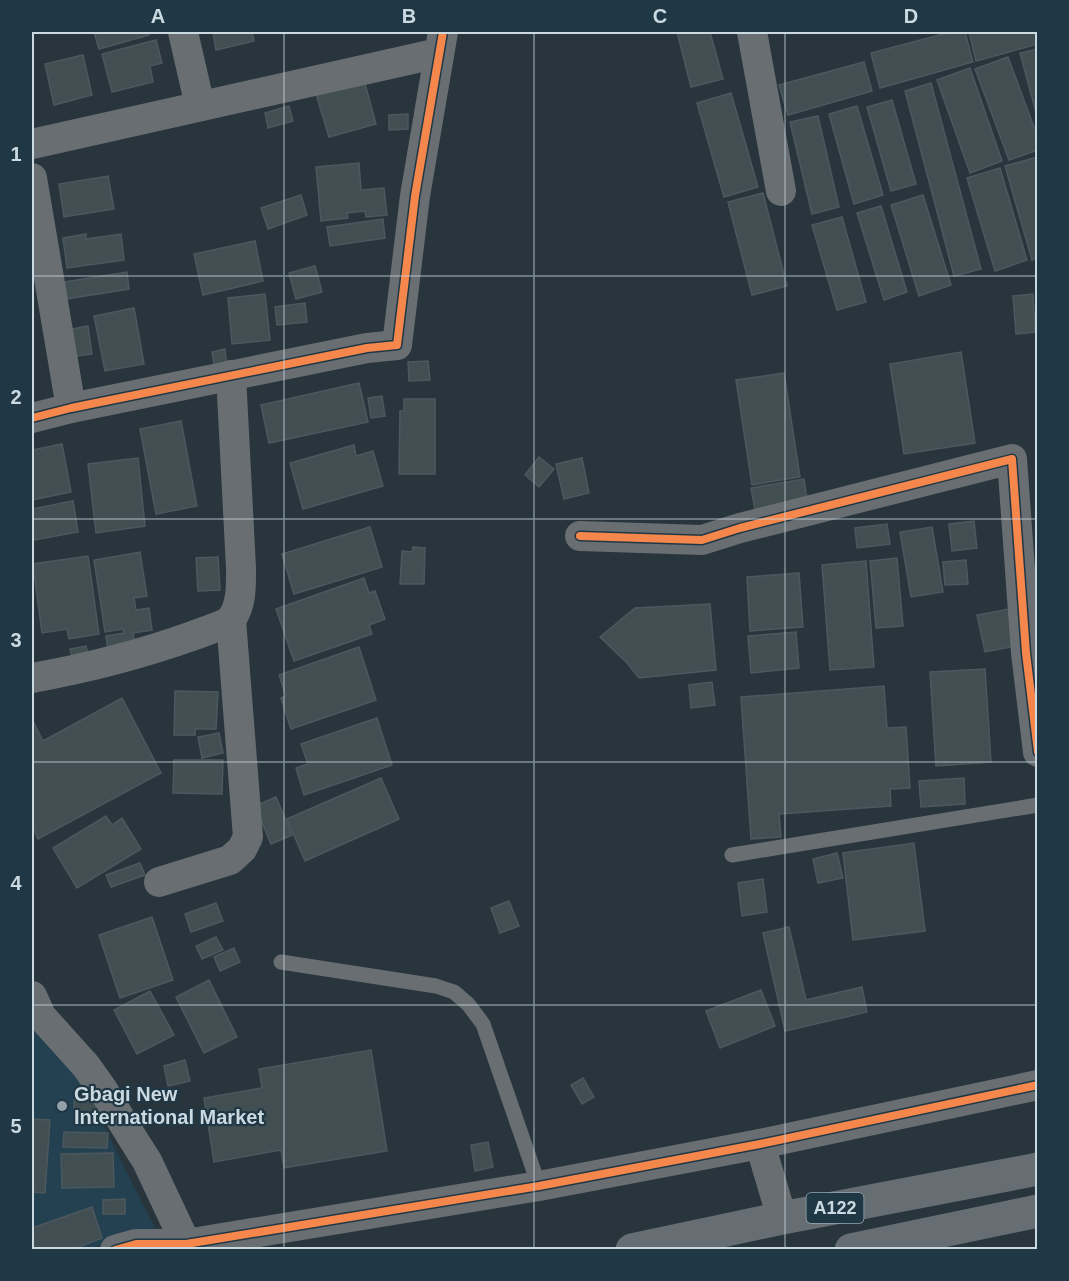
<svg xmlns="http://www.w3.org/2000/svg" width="1069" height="1281" font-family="Helvetica,sans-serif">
	<rect width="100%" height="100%" fill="#28353d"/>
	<path fill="#234151" d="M32,984L155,1228L88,1249H32Z"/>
	<g fill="#414e52" stroke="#4c585e" stroke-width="1.5">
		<path d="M94,32H148L149,35L99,49Z"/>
		<path d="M213,32H252L254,41L216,50Z"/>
		<path d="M677,32H710L723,79L691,87Z"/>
		<path d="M951,32H965L973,62L880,88L871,53Z"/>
		<path d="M969,32H1038V44L976,61Z"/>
		<path d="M156,40L162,63L150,66L153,82L112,92L102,54Z"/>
		<path d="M1038,49V120L1020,53Z"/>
		<path d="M83,55L92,95L54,105L45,64Z"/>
		<path d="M1008,57L1038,138V150L1009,160L975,69Z"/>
		<path d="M864,62L872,91L788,115L779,85Z"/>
		<path d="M970,68L1002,161L970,173L937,80Z"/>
		<path d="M364,80L376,124L329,137L316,94Z"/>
		<path d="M931,83L981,269L954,276L905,91Z"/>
		<path d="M731,93L758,187L724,197L697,103Z"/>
		<path d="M892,100L916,184L891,191L867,107Z"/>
		<path d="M289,106L293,121L268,128L265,113Z"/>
		<path d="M857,106L883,195L854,204L829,114Z"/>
		<path d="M408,114V129L389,130V115Z"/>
		<path d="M818,116L839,207L812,214L790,122Z"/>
		<path d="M1037,157L1038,258L1032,260L1005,166Z"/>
		<path d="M359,163L361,190L384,188L387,215L366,217L365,211L347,213L348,218L321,221L316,167Z"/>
		<path d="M1000,168L1027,260L995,271L967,178Z"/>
		<path d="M108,176L114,209L64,217L59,184Z"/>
		<path d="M763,193L787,286L752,295L728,202Z"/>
		<path d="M301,195L307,215L268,229L261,208Z"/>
		<path d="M923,195L951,285L919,296L891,205Z"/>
		<path d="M881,206L907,292L884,300L857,213Z"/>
		<path d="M842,217L866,302L837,310L812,225Z"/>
		<path d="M383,219L385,238L330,246L327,227Z"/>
		<path d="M86,234V239L121,234L124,260L67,268L63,238Z"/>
		<path d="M255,241L263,281L203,295L194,254Z"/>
		<path d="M315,266L322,292L296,299L289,273Z"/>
		<path d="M127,272L129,289L67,299L65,282Z"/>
		<path d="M265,294L270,340L232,344L228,298Z"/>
		<path d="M1033,294L1035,332L1016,334L1013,296Z"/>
		<path d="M305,303L307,322L277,325L275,307Z"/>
		<path d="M134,308L144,364L105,371L94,316Z"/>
		<path d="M88,326L92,354L76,356L72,329Z"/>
		<path d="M225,349L227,367L215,370L212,352Z"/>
		<path d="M961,352L975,443L904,454L890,364Z"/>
		<path d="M428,361L430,380L409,381L408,362Z"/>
		<path d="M784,373L800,477L752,485L736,380Z"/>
		<path d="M359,383L368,422L269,443L261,405Z"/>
		<path d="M382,396L385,416L371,418L368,398Z"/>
		<path d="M404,399H435V474H399L400,411H404Z"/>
		<path d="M181,421L197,506L156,514L140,429Z"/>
		<path d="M62,444L71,492L32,500V450Z"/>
		<path d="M354,445L356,456L373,451L383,486L303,509L290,463Z"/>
		<path d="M539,457L554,469L539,487L525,475Z"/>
		<path d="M138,458L145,526L96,533L88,464Z"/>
		<path d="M582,458L589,493L564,499L556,464Z"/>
		<path d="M804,479L808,506L756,515L751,488Z"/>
		<path d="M73,501L78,532L35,540L32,524V509Z"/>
		<path d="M974,521L977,548L952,551L949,524Z"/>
		<path d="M887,524L890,544L857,548L855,528Z"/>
		<path d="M370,527L382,567L294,594L282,554Z"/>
		<path d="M932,527L943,592L911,597L900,532Z"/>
		<path d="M413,547L425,548L424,584H400L402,551L412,552Z"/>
		<path d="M140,552L147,596L134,598L136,610L149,608L152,630L133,633L135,645L108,649L106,636L124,633L123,629L105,632L94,560Z"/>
		<path d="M88,556L99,634L69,639L67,629L42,633L33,564Z"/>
		<path d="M218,557L220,590L198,591L196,558Z"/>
		<path d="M897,558L903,626L876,628L870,561Z"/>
		<path d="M966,560L968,584L945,585L943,562Z"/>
		<path d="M866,561L874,667L830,670L822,565Z"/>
		<path d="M799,573L803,627L750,631L747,577Z"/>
		<path d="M364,578L369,593L375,591L385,619L369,625L372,634L294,661L276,609Z"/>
		<path d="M710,604L716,670L639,678L627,663L600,637L635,608Z"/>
		<path d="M1009,609L1017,646L985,652L977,615Z"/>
		<path d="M796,632L799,668L751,673L748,636Z"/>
		<path d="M86,646L88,656L73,659L70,649Z"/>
		<path d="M359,647L376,700L291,729L281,698L286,696L279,675Z"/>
		<path d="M985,669L991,762L936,766L930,672Z"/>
		<path d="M712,682L715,705L691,708L689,685Z"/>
		<path d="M884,686L887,728L906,727L910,788L890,789L891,806L779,814L781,837L751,839L741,697Z"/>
		<path d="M175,691L218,692L216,729H195V735H174Z"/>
		<path d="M122,698L161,773L38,839L32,826V722L33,721L43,741Z"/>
		<path d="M377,718L392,765L304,795L296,768L308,764L301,744Z"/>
		<path d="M219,733L223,753L202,758L198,737Z"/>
		<path d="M174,760H223L222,794L173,793Z"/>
		<path d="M381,778L399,819L305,861L287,819Z"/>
		<path d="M964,778L965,804L921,807L919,781Z"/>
		<path d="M276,797L292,835L271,844L255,806Z"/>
		<path d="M106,816L112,825L122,818L141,849L77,888L53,848Z"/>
		<path d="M914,843L925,931L853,940L843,853Z"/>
		<path d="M837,853L843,878L818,883L813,859Z"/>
		<path d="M140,863L145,875L111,887L106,875Z"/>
		<path d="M763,879L767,912L742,916L738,883Z"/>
		<path d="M509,901L519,926L500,933L491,908Z"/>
		<path d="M216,903L223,921L191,932L185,914Z"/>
		<path d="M152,917L173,980L120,998L99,935Z"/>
		<path d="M789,927L806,1000L862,987L867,1012L785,1031L763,933Z"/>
		<path d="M216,937L223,950L202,959L196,946Z"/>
		<path d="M234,948L240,962L220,971L214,957Z"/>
		<path d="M209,980L237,1037L204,1053L176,997Z"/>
		<path d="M761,990L775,1026L720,1048L706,1011Z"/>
		<path d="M150,991L174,1035L137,1054L114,1010Z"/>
		<path d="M371,1050L387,1151L284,1168L281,1150L214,1162L204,1098L262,1088L259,1069Z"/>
		<path d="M185,1060L190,1081L168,1086L164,1066Z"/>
		<path d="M583,1078L594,1097L582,1104L571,1085Z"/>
		<path d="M74,1100L99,1101L98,1116L74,1114Z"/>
		<path d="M32,1119L50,1120L45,1193L32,1192Z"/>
		<path d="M64,1132L108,1133L107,1148L63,1147Z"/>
		<path d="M488,1142L493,1167L475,1171L471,1145Z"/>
		<path d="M113,1153L114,1187L62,1188L61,1154Z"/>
		<path d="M125,1199V1214H103V1200Z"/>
		<path d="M92,1207L102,1238L71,1250H32V1228Z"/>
	</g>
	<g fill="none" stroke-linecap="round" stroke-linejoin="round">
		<g stroke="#696e73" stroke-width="15">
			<path d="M732,855L1038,805"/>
			<path d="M281,962L436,986L454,992L468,1004L483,1024L539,1186"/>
		</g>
		<g stroke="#696e73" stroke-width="30">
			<path d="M183,32L200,106"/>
			<path d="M752,32L781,191"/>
			<path d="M32,144L439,53"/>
			<path d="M32,178L71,408"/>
			<path d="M32,418L71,408L367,348L397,345L415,196L443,32"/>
			<path d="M580,536L702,540L740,528L1012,459L1026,653L1038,752"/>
			<path d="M32,678C88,668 142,654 195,635C204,631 227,625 232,618C242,604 241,584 241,568L231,375"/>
			<path d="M159,882L230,860L242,849L248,837L231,620"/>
			<path d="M32,996L41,1016L86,1066L103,1090L133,1139L147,1161L186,1244"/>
			<path d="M760,1144L782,1218"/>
			<path d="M115,1250L136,1244H186L539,1186L760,1144L1038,1085"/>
		</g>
		<g stroke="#666e73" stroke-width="33">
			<path d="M632,1250L782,1218L1038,1169"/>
			<path d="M851,1250L1038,1211"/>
		</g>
		<g stroke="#203845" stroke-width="11">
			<g id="cycleway">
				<path d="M32,418L71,408L367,348L397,345L415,196L443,32"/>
				<path d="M580,536L702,540L740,528L1012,459L1026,653L1038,752"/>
				<path d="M115,1250L136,1244H186L539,1186L760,1144L1038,1085"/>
			</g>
		</g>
		<use href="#cycleway" stroke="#f5874c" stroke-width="8"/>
	</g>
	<path fill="none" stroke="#cbd9e1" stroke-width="1.5" stroke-opacity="0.55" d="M284,32V1250M534,32V1250M785,32V1250M32,276H1038M32,519H1038M32,762H1038M32,1005H1038"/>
	<circle fill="#92a0a8" stroke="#203845" stroke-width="2" cx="62" cy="1106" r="6"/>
	<g text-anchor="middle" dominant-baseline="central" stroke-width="4.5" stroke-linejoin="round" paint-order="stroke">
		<rect fill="#203845" stroke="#98a9b2" stroke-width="1.5" x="806.5" y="1193" width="57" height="30" rx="4.5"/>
		<g font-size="18" font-weight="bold" fill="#cbd9e1">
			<text x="835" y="1208">A122</text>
		</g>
		<g font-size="20" font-weight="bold" fill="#cbd9e1" stroke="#203845" text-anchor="start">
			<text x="74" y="1094">Gbagi New<tspan x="74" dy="23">International Market</tspan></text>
		</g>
	</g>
	<rect width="1069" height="1281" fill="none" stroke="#203845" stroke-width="66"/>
	<rect x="33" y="33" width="1003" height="1215" fill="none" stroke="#cbd9e1" stroke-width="2"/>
	<g font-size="20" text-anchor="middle" font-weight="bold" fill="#cbd9e1">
		<text x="158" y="23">A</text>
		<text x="409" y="23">B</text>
		<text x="660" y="23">C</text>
		<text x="911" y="23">D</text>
		<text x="16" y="161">1</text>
		<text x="16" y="404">2</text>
		<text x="16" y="647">3</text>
		<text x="16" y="890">4</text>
		<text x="16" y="1133">5</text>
	</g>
</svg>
